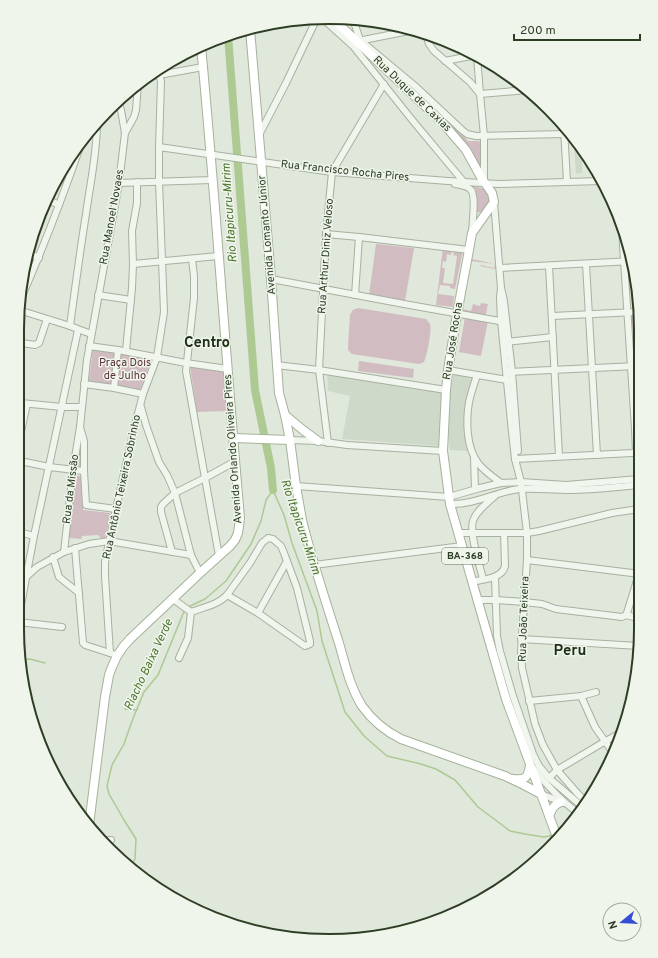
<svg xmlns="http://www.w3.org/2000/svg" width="658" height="958" font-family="Overpass,sans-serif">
	<rect width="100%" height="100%" fill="#e0e7db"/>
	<g fill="#cfd9c9">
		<path d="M570,137L582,153V173L576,174L574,144H570Z"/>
		<path d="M327,374L443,392L439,446L342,439L350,396L328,391Z"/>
		<path d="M452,374L473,377L466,406L465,438L468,451L450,450L448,434L449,396Z"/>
	</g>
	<g fill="#d1bcc1">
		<path d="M367,45L458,128L468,141H481L483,169L480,173L465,147Z"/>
		<path d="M473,186L485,189L491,197L490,202L483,213L476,212V190Z"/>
		<path d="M376,244L414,248L405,301L369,295Z"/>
		<path d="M443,247L452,248L451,255L447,254L446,262L443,261L442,268H445L443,283L453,284L457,256L453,255L455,249L463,250L455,289L450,288V286L440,285L438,294L454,296L453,307L436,305Z"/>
		<path d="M472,259L495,264V269L480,266L481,265L494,268L495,264L471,261L462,309L471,311L473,304L480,306L481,303L488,304L485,319L459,314L469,260Z"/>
		<path d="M358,308L426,319C427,320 429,323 430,324C432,331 427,355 424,362L419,364L352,354L348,350V346L350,315L353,310Z"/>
		<path d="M636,315L637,363H634L631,316Z"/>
		<path d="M465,317L488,321L481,356L459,352Z"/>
		<path d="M93,348L152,357L140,390L89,381Z"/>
		<path d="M359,361L414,369L413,378L358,371Z"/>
		<path d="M190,366L223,370L226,411L197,412Z"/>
		<path d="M80,436H82L83,469L76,468Z"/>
		<path d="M75,475L83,477V510L110,513L107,532L105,533L106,540H103L98,535L82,536L81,539L68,538Z"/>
	</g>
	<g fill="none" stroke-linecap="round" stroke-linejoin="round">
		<g stroke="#adca93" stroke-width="1.5">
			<path d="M273,490L284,515L292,543L317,611L322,641L345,712L364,736L387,756L421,764L436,769L455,780L478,807L510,831L525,834L544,837L554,835"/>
			<path d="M188,607L205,599L226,581L251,544L261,521L266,500L273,490"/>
			<path d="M21,660L30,659L45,663"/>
			<path d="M125,709L137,710"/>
			<path d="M130,868L135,859L136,839L124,820L109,794L107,786L112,765L124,744L132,721L144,692L158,675L185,609"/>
		</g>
		<path stroke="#adca93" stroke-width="8" d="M228,35L255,390L271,468L273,490"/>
		<g stroke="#a7b1a0" stroke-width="8">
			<g id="minor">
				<path d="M322,18L353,46L413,121L463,181"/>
				<path d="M353,19L360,40L415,86L462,130L467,134L476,136L565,134"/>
				<path d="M426,34L429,44L434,51L470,82L480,94"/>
				<path d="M358,41L414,30"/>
				<path d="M477,56L480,94L484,136V182"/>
				<path d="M445,61L476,55"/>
				<path d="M147,76L159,75L203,67"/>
				<path d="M480,94L527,90"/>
				<path d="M564,129L567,181"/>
				<path d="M125,133L134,117L136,110L138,84"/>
				<path d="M259,135L286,83L317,18"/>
				<path d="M159,147L332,172L448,181L498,184L601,181"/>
				<path d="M64,166L72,169"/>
				<path d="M119,183L212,180"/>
				<path d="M455,184C460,185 467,186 470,189C477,194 472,224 472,232"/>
				<path d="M49,200L59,205"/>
				<path d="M494,202L501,288L504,301L512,372L518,451"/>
				<path d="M622,230L635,428L636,453"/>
				<path d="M326,234L359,237L469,250"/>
				<path d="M29,253L39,258"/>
				<path d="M192,259L194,276V298L186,371L205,478L219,556"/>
				<path d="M133,264L218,256"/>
				<path d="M586,264L597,455"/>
				<path d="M549,266L559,456"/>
				<path d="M500,268L633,261"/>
				<path d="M271,279L404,304L505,322"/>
				<path d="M501,288L500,297L501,321L512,432L515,459L521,482L527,533V560L521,651L522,668L535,724L543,745L557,770L578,794L588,803"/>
				<path d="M98,295L131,300"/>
				<path d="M355,295L359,237"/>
				<path d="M22,296C44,246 63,196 81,144"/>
				<path d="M22,311L70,326L91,334"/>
				<path d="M552,316L636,312"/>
				<path d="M70,326C75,289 80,251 86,214C90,184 97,154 97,123"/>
				<path d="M505,342L553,337"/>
				<path d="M22,343L35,345L39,343L47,319"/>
				<path d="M89,346L118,350L186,363L228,369"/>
				<path d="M126,351L132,288L133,264L132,231L137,203V182"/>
				<path d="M276,365L319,370L446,390"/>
				<path d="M448,370L507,380"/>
				<path d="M508,372L637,366"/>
				<path d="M477,375C474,384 471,393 469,402C466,421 466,447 478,463C484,471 493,477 501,483"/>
				<path d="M84,384L114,388L143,394"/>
				<path d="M114,388L118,350"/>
				<path d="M21,403L62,407H81"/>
				<path d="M141,407L146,425L159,462L167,475L175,493L191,555L200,573"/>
				<path d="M80,427L84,441V471L86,505L116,509"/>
				<path d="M20,436L27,404"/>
				<path d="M290,440L318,441L347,445L443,451"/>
				<path d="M328,443L319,370L326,234L332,172L384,84"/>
				<path d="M474,458L475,489"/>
				<path d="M515,459L632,453L638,452"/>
				<path d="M20,461L49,467L84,471"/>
				<path d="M296,486L449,497L480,488L501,483L521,482L566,485L639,479"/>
				<path d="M450,504C474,505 496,492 519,489C535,488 552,490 568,490C592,490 615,487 639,485"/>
				<path d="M19,532L34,536"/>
				<path d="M459,533H527L539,531L612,513L639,509"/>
				<path d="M75,548L83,643L85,645L113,654"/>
				<path d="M64,552L73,470L80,427L87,360L119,183L125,133L121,110L118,101"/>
				<path d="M172,552L161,512V507L163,504L175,493L205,478L234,462"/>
				<path d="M53,557L59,577L79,593"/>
				<path d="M527,560L640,574"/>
				<path d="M314,565L462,546"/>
				<path d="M18,575L26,577"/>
				<path d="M26,577L37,567L64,552L89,544L109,541L191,555"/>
				<path d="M495,577L497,636L500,651L513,696L533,754L539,766L549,778L584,808"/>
				<path d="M483,579C480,566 469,534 473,521C476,511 487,503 495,496"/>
				<path d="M472,582C483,579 502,579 505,566L504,533"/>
				<path d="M227,595L258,613L287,561"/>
				<path d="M173,599L191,612"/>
				<path d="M477,600H496L524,602L542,604L556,609L622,617L626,615L627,613L639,574"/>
				<path d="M191,612C204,607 218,605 227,595L250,563L262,543L268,538L273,539L281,546L284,553L297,588L310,641V644L305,646L258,613"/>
				<path d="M626,615L641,619"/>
				<path d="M18,622L62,627"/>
				<path d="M17,626L34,536L78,330"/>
				<path d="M521,639L639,646"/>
				<path d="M110,653L105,576V562L116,509L135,425L143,394L157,357L164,312L159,182V147L161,81L157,69"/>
				<path d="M179,658L188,638L191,612"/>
				<path d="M581,696L595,727L614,754"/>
				<path d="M529,701L581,696L596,692"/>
				<path d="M534,769C547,786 562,801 579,814"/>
				<path d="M549,778L557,770L604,742L622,732"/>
				<path d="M541,794L564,803"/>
				<path d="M103,840H111"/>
			</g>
		</g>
		<g stroke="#a4b39a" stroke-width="10">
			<g id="major">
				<path d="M331,17L442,122L466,150L482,179L492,193L494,202L472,233L469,250L457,314L448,370L446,390L443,451L450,504L491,647L506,699L558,840"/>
				<path d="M250,29L271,279L279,393L285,415L290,440L296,486L302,520L305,532C315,569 327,606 339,643C345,664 350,687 362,706C372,720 385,731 401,739L505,776L522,784L541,794"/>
				<path d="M285,415L303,430L318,441"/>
				<path d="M233,438L290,440"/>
				<path d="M513,779C526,780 528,778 530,765"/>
				<path d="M549,816C552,809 553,805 561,802"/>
				<path d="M89,825L105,697L109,675L112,667L117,656L123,647L130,639L200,573L230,546L235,540L238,533L239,526L240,518C226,361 216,203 201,46"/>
			</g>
		</g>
		<use href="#minor" stroke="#f0f5ee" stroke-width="6"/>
		<use href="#major" stroke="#fff" stroke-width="8"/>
	</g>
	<g text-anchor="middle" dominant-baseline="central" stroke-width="3" stroke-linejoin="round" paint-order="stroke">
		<rect fill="#eff5eb" stroke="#677560" stroke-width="1" x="442" y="548" width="46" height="16" rx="3"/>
		<g font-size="10" font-weight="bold" fill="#2d3e24">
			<text x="465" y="556">BA-368</text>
		</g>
		<g font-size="11" fill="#2d3e24" stroke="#eff5eb">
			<text transform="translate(412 94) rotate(44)">Rua Duque de Caxias</text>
			<text transform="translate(345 171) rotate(6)">Rua Francisco Rocha Pires</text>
			<text transform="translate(112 217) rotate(-80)">Rua Manoel Novaes</text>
			<text transform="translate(267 235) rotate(-95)">Avenida Lomanto Júnior</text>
			<text transform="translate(326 256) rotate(-86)">Rua Arthur Diniz Veloso</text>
			<text transform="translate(453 341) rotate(-81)">Rua José Rocha</text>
			<text transform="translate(233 449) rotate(-94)">Avenida Orlando Oliveira Pires</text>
			<text transform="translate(122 487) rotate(-78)">Rua Antônio Teixeira Sobrinho</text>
			<text transform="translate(71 489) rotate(-83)">Rua da Missão</text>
			<text transform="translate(524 619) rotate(-88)">Rua João Teixeira</text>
		</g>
		<g font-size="11" fill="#5a3138" stroke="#eff5eb">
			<text x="125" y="363">Praça Dois<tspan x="125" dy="13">de Julho</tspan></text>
		</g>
		<g font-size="12" font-style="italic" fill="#4b742c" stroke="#eff5eb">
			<text transform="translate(230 213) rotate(-94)">Rio Itapicuru-Mirim</text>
			<text transform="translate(300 527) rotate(71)">Rio Itapicuru-Mirim</text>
			<text transform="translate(149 665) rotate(-65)">Riacho Baixa Verde</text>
		</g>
		<g font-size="15" font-weight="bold" fill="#1e2e17" stroke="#eff5eb">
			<text x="207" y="343">Centro</text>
			<text x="570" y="651">Peru</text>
		</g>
	</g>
	<path d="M0 0H658V958H0ZM329 24H329A305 305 0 0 1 634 329V629A305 305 0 0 1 329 934H329A305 305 0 0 1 24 629V329A305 305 0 0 1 329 24Z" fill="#eff5eb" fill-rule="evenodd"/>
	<path fill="none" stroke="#2d3e24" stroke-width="2" d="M329 24H329A305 305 0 0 1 634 329V629A305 305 0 0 1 329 934H329A305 305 0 0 1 24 629V329A305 305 0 0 1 329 24Z"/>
	<g transform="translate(622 922) rotate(252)"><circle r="19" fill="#eff5eb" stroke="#a1ac9b"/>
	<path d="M0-3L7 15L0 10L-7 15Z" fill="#364cd6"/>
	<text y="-6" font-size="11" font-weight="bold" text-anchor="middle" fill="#2d3e24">N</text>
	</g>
	<path d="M514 34v6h126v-6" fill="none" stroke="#2d3e24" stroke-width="2"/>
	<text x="520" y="34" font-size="12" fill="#2d3e24" stroke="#eff5eb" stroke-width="3" paint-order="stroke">200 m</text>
</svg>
